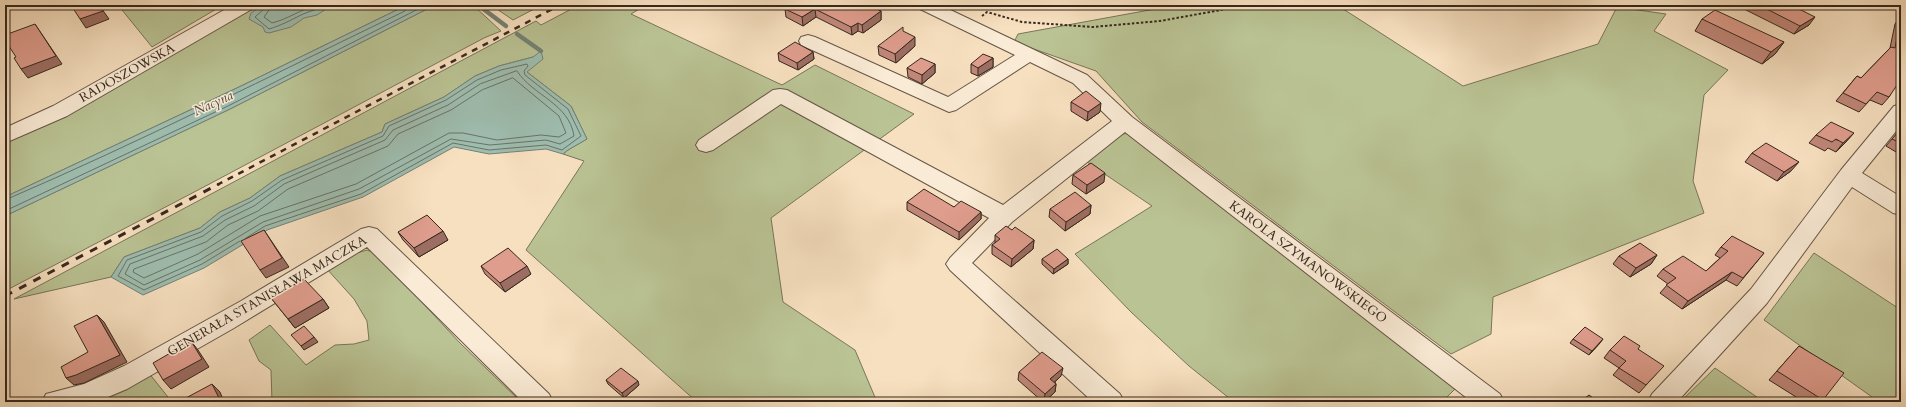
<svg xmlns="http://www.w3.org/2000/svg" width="1906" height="407" font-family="Cardo,serif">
	<rect width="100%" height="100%" fill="#f7e0c0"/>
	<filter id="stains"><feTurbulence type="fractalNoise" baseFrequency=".005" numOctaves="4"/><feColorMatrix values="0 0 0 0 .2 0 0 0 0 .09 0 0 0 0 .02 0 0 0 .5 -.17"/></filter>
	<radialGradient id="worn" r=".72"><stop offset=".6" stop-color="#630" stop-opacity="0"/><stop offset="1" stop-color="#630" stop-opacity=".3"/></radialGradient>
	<g fill="#bac394" stroke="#787658">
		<path d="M118,5H223L152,47Z"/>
		<path d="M257,5H407L239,87L5,197V141L93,100Z"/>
		<path d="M435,5H473L501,31L484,38L200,189L5,291V216L230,109Z"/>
		<path d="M491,5H542L513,20Z"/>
		<path d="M579,5H646L631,14L782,85L815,65L914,114L877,141L780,98L867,148L771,218L783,302L855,350L877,402H697L526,250L584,161L563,154L568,150L587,139L571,106L527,72L533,57L499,66L475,76L444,97L385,124L382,132L280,176L250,198L220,212L200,228L124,257L111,277L14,299L536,21L541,25Z"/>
		<path d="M1177,5H1337L1463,86L1598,44L1617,7L1666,14L1654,31L1728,70L1704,95L1693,181L1704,213L1493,297L1491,334L1451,354L1142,122L1096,71L1014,42L1018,34Z"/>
		<path d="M1128,133L1455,389L1442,402H1234L1189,366L1131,312L1075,254L1152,206L1084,160L1115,136Z"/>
		<path d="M367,250L377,254L460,343L521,402H272L271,370L259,361L249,340L270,325L306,365L335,345L354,344L369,340L367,321L354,299L326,268L343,257Z"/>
		<path d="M1814,253L1901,310V402H1879L1764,320Z"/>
		<path d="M1715,368L1764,402H1680Z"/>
		<path d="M148,372L172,402H83Z"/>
	</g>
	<g fill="#9ebdaf" stroke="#748175">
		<path d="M263,5H330L329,7L317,15L304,18L291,27L269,33L265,32L263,27L249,19L251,13Z"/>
		<path d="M407,5H435L230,109L5,216V197L239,87Z"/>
		<path d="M541,51L543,59L527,72L571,106L587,139L568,150L563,154L546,149L489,154L454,147L363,197L267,230L204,268L143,295L111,277L124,257L200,228L220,212L250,198L280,176L382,132L385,124L444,97L475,76L499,66L533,57Z"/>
	</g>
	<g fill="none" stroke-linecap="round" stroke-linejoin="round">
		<g stroke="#6a7266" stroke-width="1">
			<path d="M265,5L264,9L255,17L269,29C282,25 289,21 301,15C309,11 317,10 325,5"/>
			<path d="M270,5L269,10L264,17L272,23C288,19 300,10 316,5"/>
			<path d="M517,71C533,96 569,103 574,136L560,144L546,140L490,145L451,139L359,189L263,222L200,260L144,285L125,274L130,264L203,236L225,220L254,206L284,184L385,140L393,130L448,105L480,84Z"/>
			<path d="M513,78L559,116L566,133L559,137L541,135L497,140L463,133H449L356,184L260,216L198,254L144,278L133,272L134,269L206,242L228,225L258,211L288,189L388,146L398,134L451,110L482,90Z"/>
			<path d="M5,200C140,142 272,75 405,11L408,5"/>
			<path d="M5,211L228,106L426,5"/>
			<path d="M240,241L202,264L144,290L118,276L127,260L201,232L222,216L252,201L282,180L383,136L389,126L446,100L477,80L501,70L527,64L528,66L524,71L525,75L568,109L581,136L562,150L546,145L489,150L453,143L361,194L265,226L246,238"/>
		</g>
		<g stroke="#748175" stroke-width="4.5">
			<path d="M478,5L506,26"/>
			<path d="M517,34L541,51"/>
		</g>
		<g stroke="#665646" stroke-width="2">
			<g id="minor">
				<path d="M233,5H255L252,9L67,116L5,143V128L53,106Z"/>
				<path d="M917,5H940L1087,75L1132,117L1500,394L1504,402H1472L1125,132L1012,222L972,263L1120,394L1124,402H1093L950,270L946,264L950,258L989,218L781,104L713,150L706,152L699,150L696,145L699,140L773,90L780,89L787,90L1003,205L1112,121L1073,83L1030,62L956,110L949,112L801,45L799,41L801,37L808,35L815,37L948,97L1015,55L920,9Z"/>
				<path d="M1901,104V125L1862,173L1901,197V215L1893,213L1852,187L1767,303L1677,402H1648L1652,394L1751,289L1841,170L1894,106Z"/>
				<path d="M369,227L377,229L549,394L553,402H523L367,247L234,328L127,389L96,402H42L46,394L84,384L124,366L241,301L361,229Z"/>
			</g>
		</g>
		<path stroke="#36281d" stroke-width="2" stroke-dasharray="2.5 2" stroke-linecap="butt" d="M982,16L987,12L1022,22L1093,27L1160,21L1221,10L1232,5"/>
		<use href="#minor" fill="#faebd6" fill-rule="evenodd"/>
		<path stroke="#36281d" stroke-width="2.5" stroke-dasharray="6 6" stroke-linecap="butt" d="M217,185L560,5"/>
		<path stroke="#36281d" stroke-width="3" stroke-dasharray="8 8" stroke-linecap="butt" d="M5,296L219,184"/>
	</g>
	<g fill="#c08779" stroke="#36281d">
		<path d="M792,5L881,11V20L863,33L858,31L852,35L816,17L803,26L786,17L785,9Z"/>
		<path d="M1736,5H1791L1809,25L1794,34Z"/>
		<path d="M1901,16L1897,82L1889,97L1882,105L1870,100L1859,112L1836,101L1857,76L1861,78L1890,48L1895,24Z"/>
		<path d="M1702,19L1784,42L1775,54L1762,64L1695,31Z"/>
		<path d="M903,32L915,46L896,63L879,55L878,46Z"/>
		<path d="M813,52L814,59L798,70L779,61L778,53Z"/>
		<path d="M993,58V67L978,76L971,73V64Z"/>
		<path d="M935,64V73L922,84L908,77L907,68Z"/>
		<path d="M1071,102L1100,112L1087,121L1071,111Z"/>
		<path d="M1901,129V155L1886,146L1899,131Z"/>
		<path d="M1816,135L1846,142L1836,152L1828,148L1825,151L1809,143Z"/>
		<path d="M1752,153L1791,171L1777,181L1745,162Z"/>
		<path d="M1073,175L1104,182L1086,194L1072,184Z"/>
		<path d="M907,202L954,207L981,212V219L959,240L907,210Z"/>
		<path d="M1091,205L1090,214L1065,231L1049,217L1050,209Z"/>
		<path d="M1012,230L1034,240L1033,249L1011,267L992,254V245L995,243V235Z"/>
		<path d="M398,232L448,240L419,257L403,240Z"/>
		<path d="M1721,247L1764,253L1737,286L1726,280L1682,309L1660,293L1668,284L1657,276L1663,269L1706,271L1720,258L1715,255Z"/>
		<path d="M1657,255L1651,264L1630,277L1613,264L1619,256Z"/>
		<path d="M1042,259H1068V264L1053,274L1042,264Z"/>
		<path d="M481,266L531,274L505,292L485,274Z"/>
		<path d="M271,298L323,299L329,308L295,328Z"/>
		<path d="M1573,339L1600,343L1589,355L1570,343Z"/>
		<path d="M1799,346L1823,400L1820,402H1804L1769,380Z"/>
		<path d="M1638,349L1657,373L1639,393L1613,375L1619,368L1604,358L1610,350Z"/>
		<path d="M1019,372L1061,376L1055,382L1056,384L1055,392L1044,402H1043L1018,380Z"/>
		<path d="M606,380L639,385L624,398L608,384Z"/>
	</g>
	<g fill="#9c6e63" stroke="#36281d">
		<path d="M99,5L109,19L86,28L80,19Z"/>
		<path d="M815,9L816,17L803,26L802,17Z"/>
		<path d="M881,11V20L863,33L862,25Z"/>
		<path d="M1815,17L1809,25L1794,34L1800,26Z"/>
		<path d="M858,23V31L852,35L851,27Z"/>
		<path d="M35,24L41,33L62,64L28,78L21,69Z"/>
		<path d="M915,37V46L896,63L895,54Z"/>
		<path d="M1784,42L1775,54L1762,64L1771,52Z"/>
		<path d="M813,52L814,59L798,70L797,63Z"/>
		<path d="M993,58V67L978,76V68Z"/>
		<path d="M935,64V73L922,84V75Z"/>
		<path d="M1101,103L1100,112L1087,121L1088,112Z"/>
		<path d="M1854,133L1846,142L1836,152L1843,143Z"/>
		<path d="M1799,162L1791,171L1777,181L1784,172Z"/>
		<path d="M1105,173L1104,182L1086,194L1087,185Z"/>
		<path d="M1091,205L1090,214L1065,231L1066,222Z"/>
		<path d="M981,212V219L959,240V232Z"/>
		<path d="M264,230L289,267L266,278L260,270Z"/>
		<path d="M443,231L448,240L419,257L414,248Z"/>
		<path d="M1034,240L1033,249L1011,267L1012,259Z"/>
		<path d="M1657,255L1651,264L1630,277L1636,268Z"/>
		<path d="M1068,259V264L1053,274L1054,269Z"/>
		<path d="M527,266L531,274L505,292L500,283Z"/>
		<path d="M1732,272L1726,280L1682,309L1688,301Z"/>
		<path d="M323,299L329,308L295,328L288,319Z"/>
		<path d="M97,315L104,322L127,362L84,383L74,385L66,378L120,355Z"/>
		<path d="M314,337L318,342L304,350L301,346Z"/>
		<path d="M1603,339L1600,343L1589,355L1592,351Z"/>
		<path d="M191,341L198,350L209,367L171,389L163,380Z"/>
		<path d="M1063,368L1061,376L1049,387L1050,379Z"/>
		<path d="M638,381L639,385L624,398L622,393Z"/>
		<path d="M212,384L220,392L224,402H212Z"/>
		<path d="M1056,384L1055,392L1044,402L1045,394Z"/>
	</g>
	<g fill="#df9d8d" stroke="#36281d">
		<path d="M71,5H99L103,11L80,19Z"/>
		<path d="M792,5H867L881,11L862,25L858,23L851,27L815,9L802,17L785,9Z"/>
		<path d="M1759,5H1791L1815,17L1800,26Z"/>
		<path d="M1715,10L1784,42L1771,52L1702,19Z"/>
		<path d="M1901,16V76L1897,82H1899L1889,97L1877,92L1866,104L1843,93L1857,76L1861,78L1891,47L1895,48Z"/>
		<path d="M35,24L56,56L21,69L14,58L16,57L5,40V35Z"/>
		<path d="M903,27V31L915,37L895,54L878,46Z"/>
		<path d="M795,42L813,52L797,63L778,53Z"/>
		<path d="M983,54L993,58L978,68L971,64Z"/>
		<path d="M921,58L935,64L922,75L907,68Z"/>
		<path d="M1086,91L1101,103L1088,112L1071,102Z"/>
		<path d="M1831,122L1854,133L1843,143L1836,139L1832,142L1816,135Z"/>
		<path d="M1901,129V143L1892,139L1899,131Z"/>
		<path d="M1766,143L1799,162L1784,172L1752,153Z"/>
		<path d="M1091,163L1105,173L1087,185L1073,175Z"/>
		<path d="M924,189L954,207L961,201L981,212L959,232L907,202Z"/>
		<path d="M1075,192L1091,205L1066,222L1050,209Z"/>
		<path d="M427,215L443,231L414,248L398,232Z"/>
		<path d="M1006,226L1012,230L1015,227L1034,240L1012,259L992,245L1000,239L995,235Z"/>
		<path d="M264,230L282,258L260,270L241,241Z"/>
		<path d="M1732,236L1764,253L1743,278L1732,272L1688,301L1666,285L1676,278L1663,269L1683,256L1706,271L1728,251L1721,247Z"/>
		<path d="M1640,243L1657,255L1636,268L1619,256Z"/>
		<path d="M508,248L527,266L500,283L481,266Z"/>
		<path d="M1057,249L1068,259L1054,269L1042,259Z"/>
		<path d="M304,279L323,299L288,319L271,298Z"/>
		<path d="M97,315L120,355L76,375L66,378L61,367L88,352L74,326Z"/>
		<path d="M304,326L314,337L301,346L291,335Z"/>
		<path d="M1585,327L1603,339L1592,351L1573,339Z"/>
		<path d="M1624,336L1640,346L1638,349L1664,366L1646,385L1619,368L1626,361L1610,350Z"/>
		<path d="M191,341L202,359L163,380L153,363Z"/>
		<path d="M1799,346L1844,373L1823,400L1777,371Z"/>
		<path d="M1042,352L1063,368L1050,379L1056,384L1045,394L1019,372Z"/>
		<path d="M621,368L638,381L622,393L606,380Z"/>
		<path d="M212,384L219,398L212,402H186L184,399Z"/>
		<path d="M1589,395L1599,402H1580Z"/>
	</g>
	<g text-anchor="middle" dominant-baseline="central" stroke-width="3" stroke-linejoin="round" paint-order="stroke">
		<g font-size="13" fill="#36281d" stroke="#faebd6">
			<text transform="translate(127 73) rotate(-29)">RADOSZOWSKA</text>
			<text transform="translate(1308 262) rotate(37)">KAROLA SZYMANOWSKIEGO</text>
			<text transform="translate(267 296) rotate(-30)">GENERAŁA STANISŁAWA MACZKA</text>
		</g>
		<g font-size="14" font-style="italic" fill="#504d42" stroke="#faebd6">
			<text transform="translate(213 103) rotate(-25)">Nacyna</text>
		</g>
	</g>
	<rect width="1906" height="407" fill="none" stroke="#f7e0c0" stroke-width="20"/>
	<rect x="6" y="6" width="1894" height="395" fill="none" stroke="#36281d" stroke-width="2"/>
	<rect x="10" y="10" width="1886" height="387" fill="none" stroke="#36281d"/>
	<rect width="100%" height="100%" filter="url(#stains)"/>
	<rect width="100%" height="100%" fill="url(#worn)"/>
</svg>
